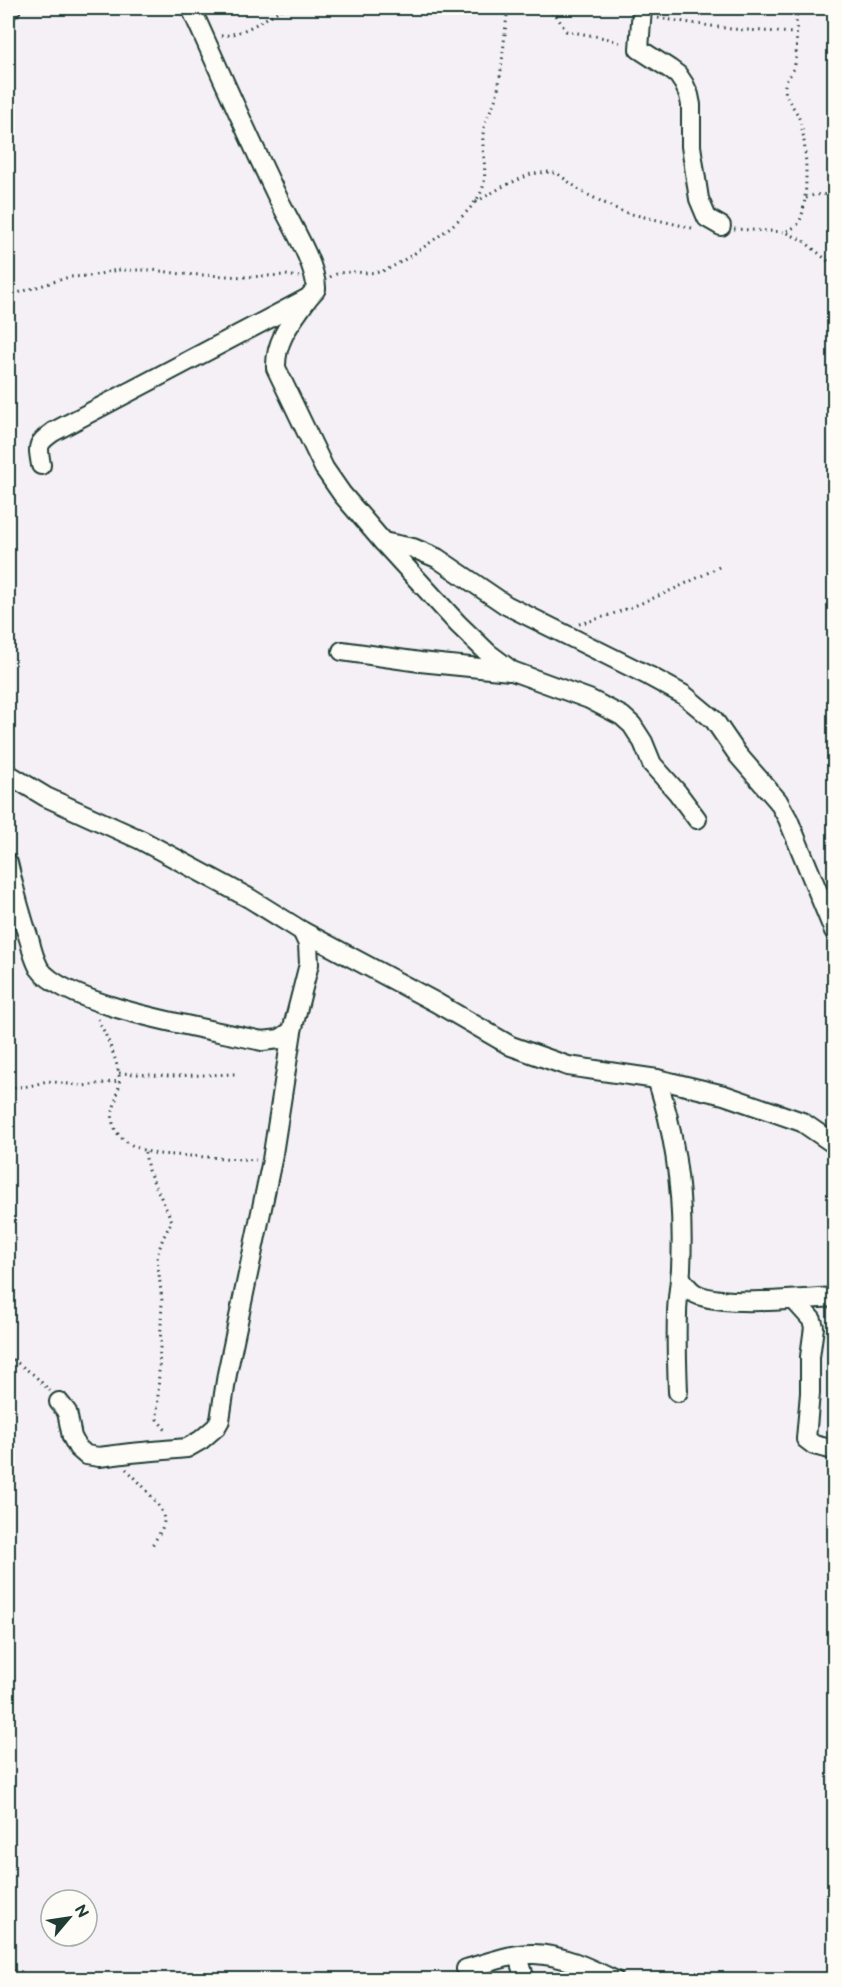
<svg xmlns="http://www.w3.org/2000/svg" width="842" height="1987" font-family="'Balsamiq Sans',sans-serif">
	<rect width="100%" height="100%" fill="#f5f0f5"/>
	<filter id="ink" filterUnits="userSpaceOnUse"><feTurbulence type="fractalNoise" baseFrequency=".0167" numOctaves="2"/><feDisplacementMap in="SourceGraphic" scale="12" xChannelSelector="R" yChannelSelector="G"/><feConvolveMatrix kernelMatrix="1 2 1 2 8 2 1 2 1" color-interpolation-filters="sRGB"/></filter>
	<g filter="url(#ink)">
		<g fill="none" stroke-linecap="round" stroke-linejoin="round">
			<g stroke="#1f3d34" stroke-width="22">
				<g id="minor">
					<path d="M642,8L639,49L670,69L678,75L684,84L689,95L691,105V146L699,199L707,218L721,226"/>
					<path d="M8,9L11,8"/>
					<path d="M308,298C292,321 275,340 276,368L324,468L342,494L383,542L458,624L488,653L512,671L589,699L622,716L632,725L643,742L652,764L677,792L697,819"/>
					<path d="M41,465C38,446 36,444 53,432L308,298L316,289C317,265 288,219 277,196C247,134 219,70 191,8"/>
					<path d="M383,542L413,548L437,558L506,605L649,676L684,695L714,720L738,755L778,801L788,819L834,931"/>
					<path d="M342,651L420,662L510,671"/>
					<path d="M8,774L46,797L141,840L249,898L302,931L435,1002L511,1046L568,1066L657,1079L724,1095L802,1122L834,1144"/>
					<path d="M8,863C14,889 21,916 30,942C32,951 35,960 39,968C65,1007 215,1030 262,1041L280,1039L292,1031"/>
					<path d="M657,1079C677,1140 684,1205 681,1269C680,1284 677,1299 677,1314C676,1340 677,1366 678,1392"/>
					<path d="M680,1277C685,1283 688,1290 696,1294C723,1307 802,1299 834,1297"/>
					<path d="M794,1300L812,1320L814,1327L810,1357V1393L806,1439L814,1445L834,1450"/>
					<path d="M59,1402L67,1412L72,1437L78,1448L86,1455L99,1457L131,1453L187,1448L201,1440L216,1427L220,1420L227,1374L272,1160L292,1031L309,964L308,944L302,931"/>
					<path d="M518,1956L525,1980"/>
					<path d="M466,1969C488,1963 512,1953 534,1954C563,1955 589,1968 614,1980"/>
				</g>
			</g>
			<g stroke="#1f3d34" stroke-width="3" stroke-dasharray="1.5 4.5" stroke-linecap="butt">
				<path d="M540,8L556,15L566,31L606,38L623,44"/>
				<path d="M658,18L731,29L795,33"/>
				<path d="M221,36C245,34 264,19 284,8"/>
				<path d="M806,198L814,195L834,194"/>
				<path d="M476,202L502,187L531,174L549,172L558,174L584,193L623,212L696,229"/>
				<path d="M734,229L786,232L805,242L834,266"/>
				<path d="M787,231C791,229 795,227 798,224C810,207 807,137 799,118C795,107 786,101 785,89C784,80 791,76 794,68C798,57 796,22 796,8"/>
				<path d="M330,277C350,265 369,280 392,267C417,253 475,215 483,187C488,168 480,147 484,128C486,116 494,106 497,94C503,65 504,36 508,8"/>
				<path d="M8,296L69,277L91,276L117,270H153L182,274L247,277L286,275L299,277"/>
				<path d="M579,624C629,611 676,589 721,566"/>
				<path d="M98,1019C105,1033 117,1059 119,1075C121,1087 115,1100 113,1112C108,1138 137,1150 158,1154L256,1160"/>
				<path d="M119,1073L169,1076L237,1074"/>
				<path d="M8,1088L30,1086L47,1081L83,1086L119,1081"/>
				<path d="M145,1152L148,1170L172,1221L163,1238L157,1256L162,1301L157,1419L168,1433"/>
				<path d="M8,1356L34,1375L50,1391"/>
				<path d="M126,1469C136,1478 164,1507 164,1520C164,1529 155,1540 151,1547"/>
				<path d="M8,1971L21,1972L26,1980"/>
			</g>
			<use href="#minor" stroke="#fdfcf7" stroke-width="18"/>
		</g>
	</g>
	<rect width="842" height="1987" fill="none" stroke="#fdfcf7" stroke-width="30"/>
	<rect x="15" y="15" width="812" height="1957" fill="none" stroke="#1f3d34" stroke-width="2" filter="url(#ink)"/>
	<g transform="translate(69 1918) rotate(61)"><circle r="28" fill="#fdfcf7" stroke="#a4b0a9" stroke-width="1.5"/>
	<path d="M0-4.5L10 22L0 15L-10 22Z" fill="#1f3d34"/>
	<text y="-9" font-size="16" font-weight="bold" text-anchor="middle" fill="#1f3d34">N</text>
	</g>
</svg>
